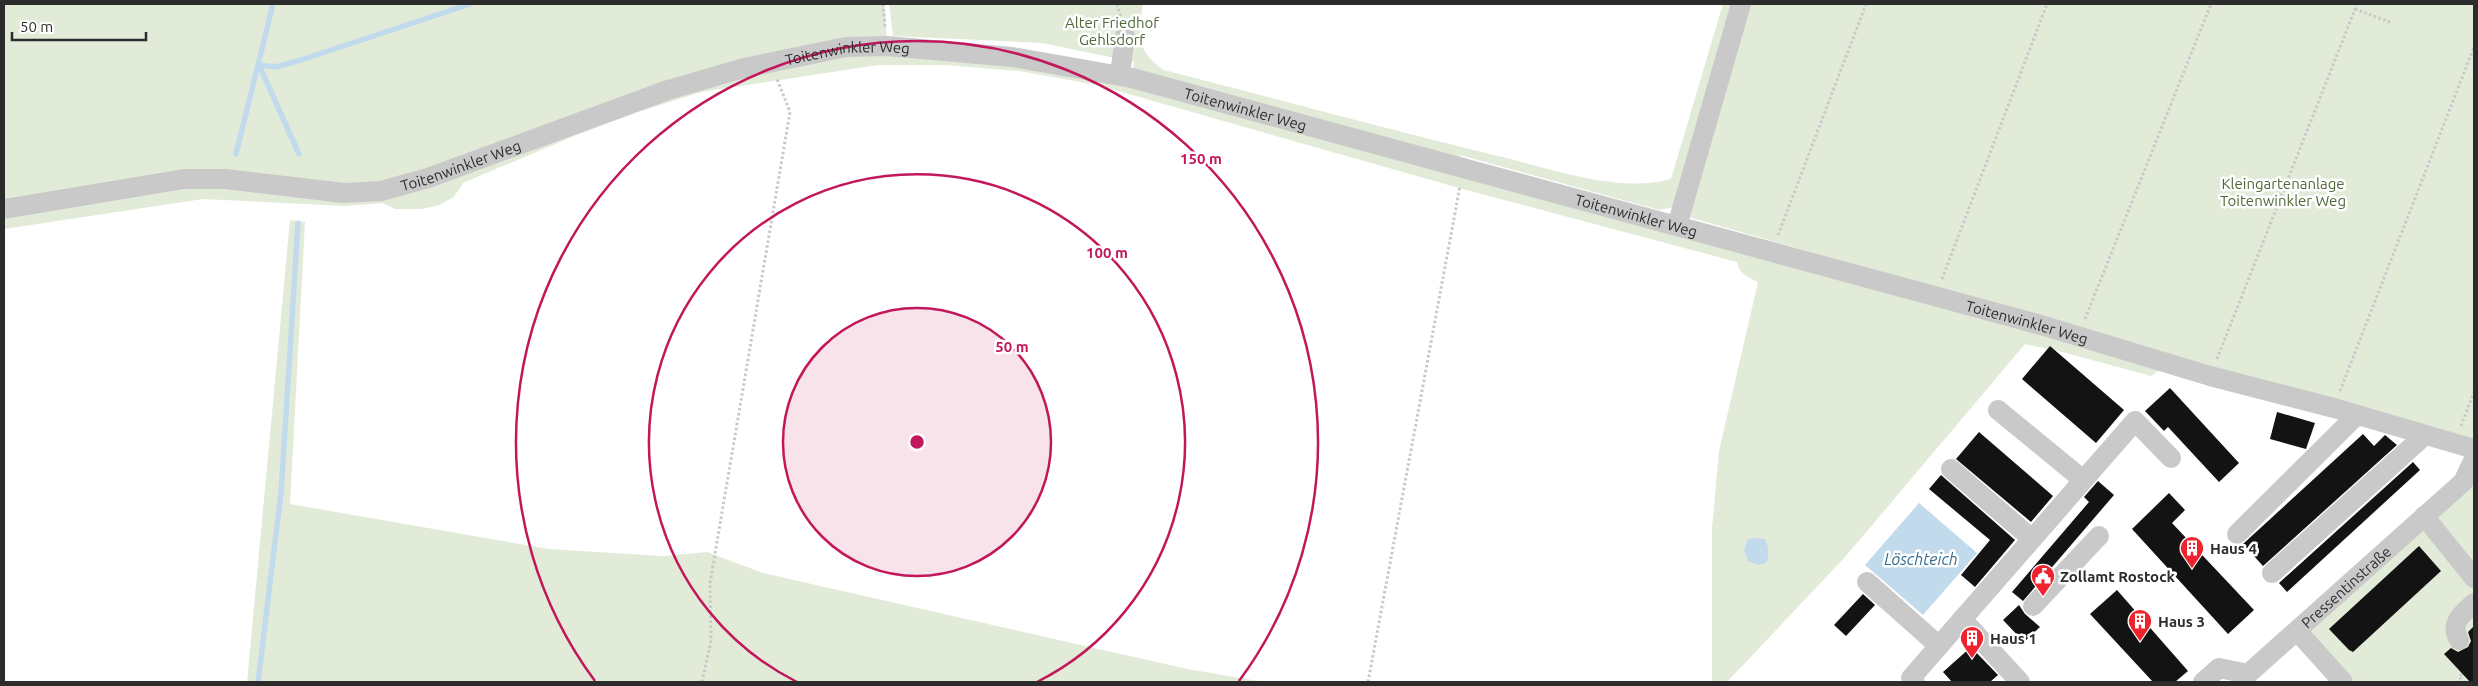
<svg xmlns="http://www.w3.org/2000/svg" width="2478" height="686" font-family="Ubuntu,sans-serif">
	<rect width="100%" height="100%" fill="#fff"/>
	<g fill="#e2ebd8">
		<path d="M4,4H885L887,46L1132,77L1134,62L1042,43L893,36L889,4H1143C1138,33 1136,52 1164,70C1274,98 1383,128 1494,155C1546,167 1619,194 1671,179L1723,4H1733L1674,207L1659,210L1460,155L1463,167L2168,363L2151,376L2055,350L2050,346L2047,349L2025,344L1846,556L1727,682H1712V529L1719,451L1758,282C1749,278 1738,273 1737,262L1459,188L1097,85L1019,71L945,65H878L701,92L635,113L574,136L463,183L454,197L439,205L422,209H395L383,203L345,206L203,199L4,229Z"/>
		<path d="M1748,4H2474V442L1685,216Z"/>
		<path d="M290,220L305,222L290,504L549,549L662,556L707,552L763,573L1187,669L1264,682H247Z"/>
		<path d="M2474,483V682H2355L2308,630Z"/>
	</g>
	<g fill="#c2dbec">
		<path d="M1919,503L1977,553L1923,615L1865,565Z"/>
		<path d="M1753,538L1765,539C1769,548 1770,554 1766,563L1758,565L1748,561L1744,551L1747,540Z"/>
	</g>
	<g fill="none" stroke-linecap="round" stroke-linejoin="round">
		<g stroke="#c2dbec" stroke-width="5.5">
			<path d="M259,65L276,67L304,59L470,4"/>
			<path d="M259,65L299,154"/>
			<path d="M236,154L273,4"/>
			<path d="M258,682L281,493L298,223"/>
		</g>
	</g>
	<g fill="#131313">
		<path d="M2050,346L2124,410L2096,443L2022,379Z"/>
		<path d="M2170,388L2239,463L2219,482L2168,427L2164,431L2145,411Z"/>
		<path d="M2277,412L2315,423L2306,449L2270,439Z"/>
		<path d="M1979,432L2053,496L2031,522L1956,459Z"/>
		<path d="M2363,434L2374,446L2385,435L2397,445L2263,566L2243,544Z"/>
		<path d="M2413,462L2420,470L2287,592L2279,583Z"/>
		<path d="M1941,475L2015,540L1975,587L1961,575L1990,540L1929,489Z"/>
		<path d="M2098,481L2114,495L2023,601L2012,592L2089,502L2084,497Z"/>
		<path d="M2169,493L2185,510L2172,523L2254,610L2228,634L2132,529Z"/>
		<path d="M2419,546L2441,571L2353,652L2349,650L2329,629Z"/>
		<path d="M2117,590L2188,671L2175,682H2153L2090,614Z"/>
		<path d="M1863,594L1875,605L1846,636L1834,625Z"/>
		<path d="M2019,605L2025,614L2040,627L2024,642L2003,620Z"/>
		<path d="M2474,626V682H2470L2444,654L2451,648L2458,652L2468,647L2471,641L2468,632Z"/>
		<path d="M1971,647L1998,675L1990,682H1952L1943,672Z"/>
	</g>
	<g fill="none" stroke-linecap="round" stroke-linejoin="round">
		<g stroke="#c9c9c9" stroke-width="3" stroke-dasharray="2.5 2.5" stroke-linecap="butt">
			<path d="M883,4L885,28"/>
			<path d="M1117,4L1121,19"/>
			<path d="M2355,9L2392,23"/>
			<path d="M1778,235L1866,4"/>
			<path d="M1942,279L2047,4"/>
			<path d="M2085,319L2211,4"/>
			<path d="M2217,359L2357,4"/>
			<path d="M2340,391L2474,47"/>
			<path d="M2461,426L2474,392"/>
			<path d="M2462,674L2459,677L2464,682"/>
			<path d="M702,682L711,641L710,583L790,112L777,79"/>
			<path d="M1368,682L1460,186"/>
		</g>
		<g stroke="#c9c9c9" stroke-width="20">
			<path d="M1120,75L1125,36"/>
			<path id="s1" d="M4,209L184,179H225L344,193L381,191L428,178L668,90L744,68L846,47L887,46L1012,57L1132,78L2041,325L2210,376L2334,408L2474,449"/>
			<path d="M1677,226L1741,4"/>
			<path d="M1998,410L2082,479"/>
			<path d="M1951,469L2031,538"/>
			<path d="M2424,516L2474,578"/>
			<path d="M2237,534L2357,415"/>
			<path d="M2272,573L2425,435"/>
			<path d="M1867,582L1939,646"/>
			<path d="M2033,606L2099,536"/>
			<path d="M1962,619L2020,682"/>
			<path d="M2298,632L2343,682"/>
			<path d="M2459,640C2449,623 2462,614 2474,603"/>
			<path d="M1915,682L1911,678L2135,421L2171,458"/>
			<path id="s2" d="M2203,682L2219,668L2248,674L2463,482L2474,459"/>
		</g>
	</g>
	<circle cx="917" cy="442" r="134" fill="#c2185b" fill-opacity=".12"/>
	<g fill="none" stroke="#c2185b" stroke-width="2.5">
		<circle cx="917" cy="442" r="134"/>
		<path d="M797 682A268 268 0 1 1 1037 682"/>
		<path d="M595 681A401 401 0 1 1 1239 681"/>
	</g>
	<defs>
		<g id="building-pin" transform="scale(1.25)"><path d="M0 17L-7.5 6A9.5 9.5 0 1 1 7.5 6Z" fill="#ee232d" stroke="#fff"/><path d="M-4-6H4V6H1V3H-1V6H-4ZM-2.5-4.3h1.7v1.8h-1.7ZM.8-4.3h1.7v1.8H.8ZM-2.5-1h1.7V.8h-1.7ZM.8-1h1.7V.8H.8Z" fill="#fff"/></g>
		<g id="civic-pin" transform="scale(1.25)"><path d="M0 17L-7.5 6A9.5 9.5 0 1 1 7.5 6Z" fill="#ee232d" stroke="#fff"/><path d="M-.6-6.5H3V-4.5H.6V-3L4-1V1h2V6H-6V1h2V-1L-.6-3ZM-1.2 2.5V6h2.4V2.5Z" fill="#fff"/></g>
	</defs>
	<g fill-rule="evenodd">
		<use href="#building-pin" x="2192" y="548"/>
		<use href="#civic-pin" x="2043" y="576"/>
		<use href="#building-pin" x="2140" y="621"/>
		<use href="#building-pin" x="1972" y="638"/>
	</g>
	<g text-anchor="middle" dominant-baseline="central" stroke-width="5" stroke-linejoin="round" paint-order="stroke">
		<g font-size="15" fill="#4e6937" stroke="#fff">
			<text x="1112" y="22">Alter Friedhof<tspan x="1112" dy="17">Gehlsdorf</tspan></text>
			<text x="2283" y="183">Kleingartenanlage<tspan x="2283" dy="17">Toitenwinkler Weg</tspan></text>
		</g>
		<g font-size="15" fill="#2c2c2c" stroke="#fff">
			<text stroke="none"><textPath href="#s1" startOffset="869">Toitenwinkler Weg</textPath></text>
			<text stroke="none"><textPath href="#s1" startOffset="1274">Toitenwinkler Weg</textPath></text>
			<text stroke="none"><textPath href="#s1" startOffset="464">Toitenwinkler Weg</textPath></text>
			<text stroke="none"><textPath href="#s1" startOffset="1679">Toitenwinkler Weg</textPath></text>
			<text stroke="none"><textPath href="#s1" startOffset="2084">Toitenwinkler Weg</textPath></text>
			<text stroke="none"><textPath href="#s2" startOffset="182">Pressentinstraße</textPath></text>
		</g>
		<g font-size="15" font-weight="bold" fill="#2c2c2c" stroke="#fff" text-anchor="start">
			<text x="2210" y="548">Haus 4</text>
			<text x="2060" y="576">Zollamt Rostock</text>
			<text x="2158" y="621">Haus 3</text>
			<text x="1990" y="638">Haus 1</text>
		</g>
		<g font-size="16" font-style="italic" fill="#366c91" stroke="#fff">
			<text x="1921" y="559">Löschteich</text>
		</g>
	</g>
	<circle cx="917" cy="442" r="8" fill="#c2185b" stroke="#fff" stroke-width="2.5"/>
	<g font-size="15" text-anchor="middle" font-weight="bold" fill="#c2185b" stroke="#fff" stroke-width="5" stroke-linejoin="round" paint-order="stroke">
		<text x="1201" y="164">150 m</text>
		<text x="1107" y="258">100 m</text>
		<text x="1012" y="352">50 m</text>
	</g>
	<rect width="2478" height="686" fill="none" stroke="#2c2c2c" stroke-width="10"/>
	<path d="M12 32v8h134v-8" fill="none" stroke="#2c2c2c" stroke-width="2.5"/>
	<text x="20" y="32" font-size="15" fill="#2c2c2c" stroke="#ffffff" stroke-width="4" paint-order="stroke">50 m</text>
</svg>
